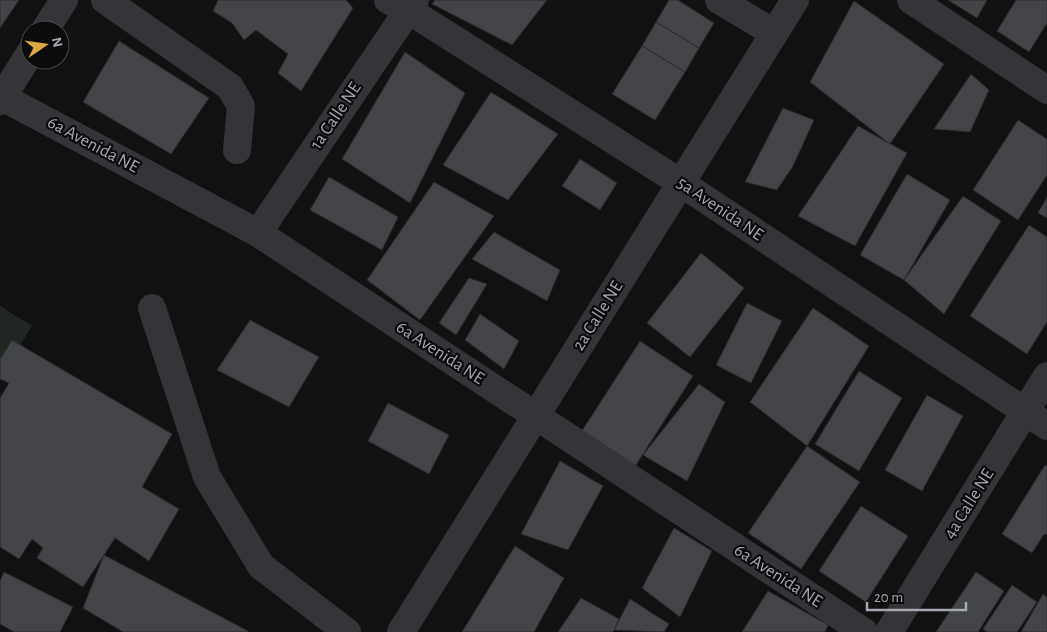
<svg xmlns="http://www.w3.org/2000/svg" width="1047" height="632" font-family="'Alegreya Sans',sans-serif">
	<rect width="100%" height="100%" fill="#111112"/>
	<path fill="#202621" d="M0,306L32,326L0,378Z"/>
	<g fill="#434447" stroke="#2b2b2e">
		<path d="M0,0H19L0,28Z"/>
		<path d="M218,0H346L353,8L301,91L278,73L288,54L256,30L244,40L232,23L213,11Z"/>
		<path d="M435,0H547L512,45L432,4Z"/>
		<path d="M669,0H678L714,23L699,48L656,22Z"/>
		<path d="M948,0H987L977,18Z"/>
		<path d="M1016,0H1047V23L1029,52L997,31Z"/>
		<path d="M854,1L944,64L890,144L810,82Z"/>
		<path d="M656,22L699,48L685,72L642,46Z"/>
		<path d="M119,41L209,98L171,154L83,102Z"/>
		<path d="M642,46L685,72L655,120L612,94Z"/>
		<path d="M405,52L465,93L410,203L342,159Z"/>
		<path d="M971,74L989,90L970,132L934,129Z"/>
		<path d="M491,92L558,134L508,200L443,165Z"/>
		<path d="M783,108L814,120L793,166L777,190L745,182Z"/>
		<path d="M1018,120L1047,139V175L1018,220L973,190Z"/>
		<path d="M858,126L907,153L855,246L798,216Z"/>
		<path d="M580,159L617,183L600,210L562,186Z"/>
		<path d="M907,174L950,200L904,280L860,255Z"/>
		<path d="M329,177L398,217L382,250L310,210Z"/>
		<path d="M434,182L494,216L420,320L367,280Z"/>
		<path d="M963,196L1001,221L944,314L904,280Z"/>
		<path d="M1047,197V218L1038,213Z"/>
		<path d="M1029,225L1047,237V322L1027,354L970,316Z"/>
		<path d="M494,232L560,270L547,301L472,259Z"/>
		<path d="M701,253L744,288L690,357L647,323Z"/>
		<path d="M469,278L487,284L456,335L439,323Z"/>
		<path d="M747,303L782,321L751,383L716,365Z"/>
		<path d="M813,308L869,346L807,446L750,402Z"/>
		<path d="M480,314L519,341L504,369L465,340Z"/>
		<path d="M250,320L319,357L289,407L217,370Z"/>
		<path d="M12,340L172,434L142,487L179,509L149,561L115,538L83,587L37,558L43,548L32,539L19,559L0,547V398L9,383L0,379V359Z"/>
		<path d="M640,341L693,376L632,471L578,437Z"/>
		<path d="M859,371L902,398L859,471L815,444Z"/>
		<path d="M699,384L725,402L687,481L643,455Z"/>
		<path d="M927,395L963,416L922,491L885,470Z"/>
		<path d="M388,403L449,435L429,474L368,441Z"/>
		<path d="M807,446L860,482L801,569L748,533Z"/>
		<path d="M560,461L603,486L568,550L521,534Z"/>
		<path d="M1045,465L1047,466V535L1044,534L1032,553L1002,534Z"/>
		<path d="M861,506L908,536L866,602L819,571Z"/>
		<path d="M674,528L712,551L680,617L642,588Z"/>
		<path d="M515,546L564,578L534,632H462Z"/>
		<path d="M104,555L248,631L247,632H123L83,608Z"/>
		<path d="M4,572L73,607L60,632H14L0,624V581Z"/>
		<path d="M976,572L1004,591L978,632H936Z"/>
		<path d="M1012,585L1037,602L1017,632H987L983,629Z"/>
		<path d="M768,591L828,625L825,632H742Z"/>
		<path d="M1043,594L1047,597V632H1021Z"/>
		<path d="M581,598L619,619L613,632H558Z"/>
		<path d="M630,599L669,624L664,632L614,630Z"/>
	</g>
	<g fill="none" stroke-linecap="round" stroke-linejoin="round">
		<g stroke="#353539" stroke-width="28">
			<path d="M105,0L230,87L241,106L237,150"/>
			<path d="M388,0L408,10L681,183L1047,426"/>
			<path d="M719,0L774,33"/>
			<path d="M911,0L1047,90"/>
			<path d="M45,30L64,0"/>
			<path d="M0,96L258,233L864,632"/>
			<path d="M0,101L30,53"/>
			<path d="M258,233L415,0"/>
			<path d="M152,308L207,477L261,566L347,632"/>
			<path d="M401,632L795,0"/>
			<path d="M889,632L1047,376"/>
		</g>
	</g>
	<g text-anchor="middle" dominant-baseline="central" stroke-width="4.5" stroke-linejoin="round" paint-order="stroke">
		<g font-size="18" fill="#a4a8b1" stroke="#0c0c0d">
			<text transform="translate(336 116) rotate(-56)">1a Calle NE</text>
			<text transform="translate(93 145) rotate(28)">6a Avenida NE</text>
			<text transform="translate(720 209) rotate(34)">5a Avenida NE</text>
			<text transform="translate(598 316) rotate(-58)">2a Calle NE</text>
			<text transform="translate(440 353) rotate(33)">6a Avenida NE</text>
			<text transform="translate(969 504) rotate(-58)">4a Calle NE</text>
			<text transform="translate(778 576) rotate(33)">6a Avenida NE</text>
		</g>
	</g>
	<g transform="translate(45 45) rotate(77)"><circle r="24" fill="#0c0c0d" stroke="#494a4f"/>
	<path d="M0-4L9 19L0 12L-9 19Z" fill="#dba941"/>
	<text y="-8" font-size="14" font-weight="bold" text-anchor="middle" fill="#a4a8b1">N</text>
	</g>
	<path d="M867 602v8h99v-8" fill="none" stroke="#a4a8b1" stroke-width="2.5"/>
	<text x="874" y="602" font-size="15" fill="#a4a8b1" stroke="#0c0c0d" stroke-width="4" paint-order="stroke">20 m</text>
</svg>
